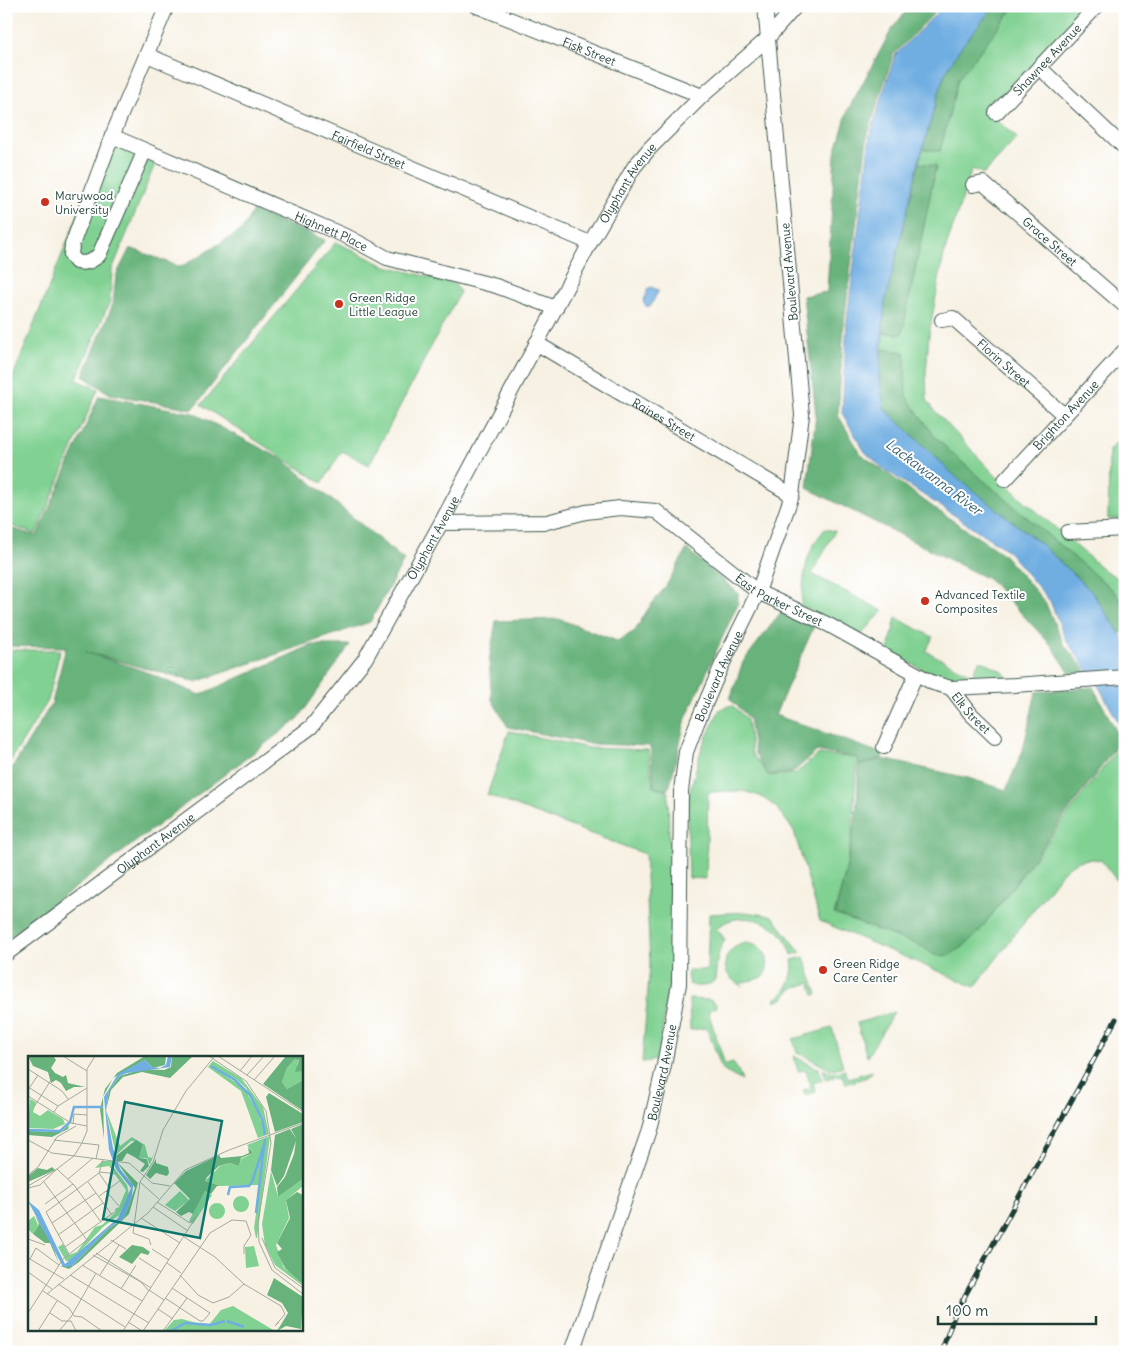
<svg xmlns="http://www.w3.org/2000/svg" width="1131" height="1358" font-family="Delius,sans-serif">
	<rect width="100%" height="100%" fill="#fff"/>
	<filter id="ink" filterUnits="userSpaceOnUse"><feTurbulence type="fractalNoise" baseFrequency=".02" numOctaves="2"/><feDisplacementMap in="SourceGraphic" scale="10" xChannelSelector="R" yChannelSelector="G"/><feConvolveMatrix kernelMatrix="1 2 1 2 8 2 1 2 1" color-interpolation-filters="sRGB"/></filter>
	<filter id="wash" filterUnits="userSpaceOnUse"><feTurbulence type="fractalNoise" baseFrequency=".0096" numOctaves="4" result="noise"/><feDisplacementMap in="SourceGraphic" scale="20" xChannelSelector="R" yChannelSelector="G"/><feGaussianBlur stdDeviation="1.12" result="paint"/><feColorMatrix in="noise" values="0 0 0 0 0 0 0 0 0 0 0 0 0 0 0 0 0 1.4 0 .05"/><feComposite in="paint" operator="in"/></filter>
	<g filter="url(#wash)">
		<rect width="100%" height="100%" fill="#f7f1e3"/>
		<g fill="#80d192" stroke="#508763">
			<path d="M1015,6H1086L989,113L1017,138L984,174L972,169L944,254L929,334L926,374L927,400L935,411L996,476L1104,570L1125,582V610L1116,593L950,452L933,434L906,396L905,352L882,349L883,333L902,334L936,166L919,163L923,149L940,151L958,79Z"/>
			<path d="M107,142L155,164L112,270L110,301L76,380L98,389L36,534L6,524V394Z"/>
			<path d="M336,242L383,265L455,284L460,292L369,465L342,451L322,483L201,405Z"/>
			<path d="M1125,434V519H1108L1109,450Z"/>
			<path d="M825,529L835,531L812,574L883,611L861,635L801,606C805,574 803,554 825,529Z"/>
			<path d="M896,618L933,637L926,651L972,675L980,660L1002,671L1007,677L951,681L940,679L888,651Z"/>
			<path d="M6,650H60L48,701L6,768Z"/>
			<path d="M732,705L747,719L752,754L769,776L795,774L819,754L857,758L852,833L845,875L834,914L924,947L933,954L962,948L978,933L1122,743L1125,747V891L1101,860C1080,857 1070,863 1057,879L975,987L820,921L794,831L776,807L760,796L743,791L708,792L706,879L689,878L687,802L702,747L720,709Z"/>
			<path d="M509,731L589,748L648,750L653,787L668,792L672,962L658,1060L642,1062L650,965L645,854L487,795Z"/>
			<path d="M745,912L772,916L801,952L792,955C789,946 785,937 778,931C763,917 730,912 716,930L719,931L725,940C716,953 717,965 715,980C709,987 698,988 689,984L687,975L689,970H707L709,914Z"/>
			<path d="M745,943C765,944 773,960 764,977L741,983L742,986C718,975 720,949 745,943Z"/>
			<path d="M804,957L817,994L814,995L810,983L791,989L784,998L775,1002V999C788,991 795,975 792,960Z"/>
			<path d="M689,999L710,1000L716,1004L717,1007L708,1011L725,1065L733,1063L738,1070L742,1081L724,1071L720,1064L707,1028L690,1030Z"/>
			<path d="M894,1012L867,1057L857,1023Z"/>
			<path d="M832,1028L843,1066L831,1070L797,1052L793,1039Z"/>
			<path d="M794,1056L819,1069L823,1080L813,1083L816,1092L805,1095L803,1090L811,1088L806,1070L798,1071Z"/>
			<path d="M823,1069L831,1073L845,1070L848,1078L872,1071L867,1077L846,1084L842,1075L826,1079Z"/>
		</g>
		<g fill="#68b37c" stroke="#447858">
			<path d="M910,6H941L893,55L867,137L844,322L838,415L861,454L937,510L1003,554L1045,602L1064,645L1089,674L1070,673L1051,645L990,580L807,488L816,415L803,296L827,292L835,154L848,110L892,29Z"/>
			<path d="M994,6H1015L958,79L940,151L923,149L944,75L961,47Z"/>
			<path d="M919,163L936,166L902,334L883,333L885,303Z"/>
			<path d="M253,210L325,240L193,409L110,394L83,376L113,304L116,276L130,248L181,267L242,230Z"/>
			<path d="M882,349L905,352L906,396L933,434L950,452L1116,593L1125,610V633H1120L1092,592L1042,545L955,476L884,408L879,377Z"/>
			<path d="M99,396L193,413L284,460L404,560L370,622L196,682L85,652L141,670L200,695L312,645H350L298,719L6,940V774L14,765L52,703L66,647L6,646V527L37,536Z"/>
			<path d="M687,549L738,593V603L686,718L670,785L667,790L654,787L650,746L591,744L508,727L492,700L489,661L496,621L559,619L617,641L635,631L648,609L666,586Z"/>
			<path d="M781,612L800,622L814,626L775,715L883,754L882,758L860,765L883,759L968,778L1006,790L1023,750L1036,692L1093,687L1121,740L978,933C966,943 950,962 933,954C930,953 926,949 923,947L835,914C849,864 860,810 858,758L817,751L792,773L768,775L755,754L749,718L730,699L743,662Z"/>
		</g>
		<g fill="#6faee2" stroke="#47768b">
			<path d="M944,6H994L961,47L944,75L919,161L885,303L879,377L884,408L955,476L1042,545L1092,592L1125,641V734L1095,680L1066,640L1050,601L1007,550L884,469L865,452L842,413L847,320L870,136L895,55Z"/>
			<path d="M651,287L658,290V292L651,305L647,307L643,302L647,293V289Z"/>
		</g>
	</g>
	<g filter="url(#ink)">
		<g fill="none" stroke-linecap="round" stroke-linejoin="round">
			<g stroke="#3f584e" stroke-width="16">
				<g id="minor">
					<path id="s1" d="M477,6L702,96"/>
					<path id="s2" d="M147,55L590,243"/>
					<path d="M1039,67L1125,148"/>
					<path id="s3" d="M996,113L1097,6"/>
					<path id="s4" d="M112,136L350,238L387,258L496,286L556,308"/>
					<path d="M145,150L99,255C91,262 86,264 76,262L71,255L72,245L112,136L167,6"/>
					<path id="s5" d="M973,185L983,183L1125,306"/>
					<path id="s6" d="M942,320L953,318L1064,415"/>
					<path id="s7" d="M536,343L792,495"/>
					<path id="s8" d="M1005,480L1125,350"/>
					<path id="s9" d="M441,523L547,522L586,512L620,508L656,511L758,592L829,625L933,683L951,688L1015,685L1125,677"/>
					<path d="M1068,532L1125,529"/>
					<path id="s10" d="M951,688L971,714L995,737"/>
					<path d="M884,747L916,674"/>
					<path id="s11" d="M6,954L311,727L365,659L441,523L590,243L634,167L650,148L702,96L767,39L796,6"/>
					<path id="s12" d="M572,1352L649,1130L664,1065L679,984L681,791L686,752L697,723L721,667L758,592L792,495L802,415L765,6"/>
				</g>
			</g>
			<use href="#minor" stroke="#fff" stroke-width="14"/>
			<g stroke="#1f3d34" stroke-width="5">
				<path id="rail" d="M941,1352L955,1314L1116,1019"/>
			</g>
			<use href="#rail" stroke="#fff" stroke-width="3" stroke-dasharray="9" stroke-linecap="butt"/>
		</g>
	</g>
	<g fill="#c8321e" stroke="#fff" stroke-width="2">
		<circle cx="45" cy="202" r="5"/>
		<circle cx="339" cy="304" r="5"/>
		<circle cx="925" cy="601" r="5"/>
		<circle cx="823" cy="970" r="5"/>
	</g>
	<g text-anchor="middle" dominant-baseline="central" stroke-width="4" stroke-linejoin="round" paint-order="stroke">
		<g font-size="12" fill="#1f3d34" stroke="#fff">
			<text stroke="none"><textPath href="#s1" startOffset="121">Fisk Street</textPath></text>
			<text stroke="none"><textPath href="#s3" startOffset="74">Shawnee Avenue</textPath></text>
			<text stroke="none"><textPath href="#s2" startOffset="241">Fairfield Street</textPath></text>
			<text stroke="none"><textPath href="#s11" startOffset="1011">Olyphant Avenue</textPath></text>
			<text stroke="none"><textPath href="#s4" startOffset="239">Highnett Place</textPath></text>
			<text stroke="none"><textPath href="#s5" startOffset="99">Grace Street</textPath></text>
			<text transform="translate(789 272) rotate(-95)">Boulevard Avenue</text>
			<text stroke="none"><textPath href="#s6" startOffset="79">Florin Street</textPath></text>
			<text stroke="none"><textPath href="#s8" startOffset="89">Brighton Avenue</textPath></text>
			<text stroke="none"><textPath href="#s7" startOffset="149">Raines Street</textPath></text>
			<text stroke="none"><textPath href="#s11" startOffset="606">Olyphant Avenue</textPath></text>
			<text stroke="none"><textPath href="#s9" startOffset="369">East Parker Street</textPath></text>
			<text stroke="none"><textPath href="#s12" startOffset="699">Boulevard Avenue</textPath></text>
			<text stroke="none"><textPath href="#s10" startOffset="32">Elk Street</textPath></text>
			<text stroke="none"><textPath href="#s11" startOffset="186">Olyphant Avenue</textPath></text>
			<text stroke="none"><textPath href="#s12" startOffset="294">Boulevard Avenue</textPath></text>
		</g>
		<g font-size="12" fill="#1f3d34" stroke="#fff" text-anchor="start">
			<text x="55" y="195">Marywood<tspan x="55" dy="14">University</tspan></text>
			<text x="349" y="297">Green Ridge<tspan x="349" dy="14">Little League</tspan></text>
			<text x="935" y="594">Advanced Textile<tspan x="935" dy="14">Composites</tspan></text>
			<text x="833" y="963">Green Ridge<tspan x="833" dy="14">Care Center</tspan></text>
		</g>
		<g font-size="14" font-style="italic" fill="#375f68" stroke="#fff">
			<text transform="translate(934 477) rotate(37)">Lackawanna River</text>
		</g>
	</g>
	<g transform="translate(28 1056)">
		<rect width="275" height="275" fill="#f7f1e3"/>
		<path d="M267,3H271L269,9L275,15V24L259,33L254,26L259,12ZM185,5L213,22L235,51L241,78L230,82L213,35L180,11ZM183,10L208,23L218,32L235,62L237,79L231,58L216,32ZM2,43L8,46L5,56L12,60L20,54L35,63L37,68L25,73L0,72ZM78,54L92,90L104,81L117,89L120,101L124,102L127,95L122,109L119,102H111L115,90L108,85H103L88,99ZM242,80L229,182H228L226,172L236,100L237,83L231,129L193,130L177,125L192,110L202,107L211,110L213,103L225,97L219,89ZM74,105H85L86,112L99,129L101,139L91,159L75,171L43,205H38L30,191L35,188L41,199L49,196L67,171L74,169L88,156L87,153L91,151L98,134L81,110L67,112ZM243,115L250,141L275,123V130L258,144L261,162L248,189L256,212L272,223L275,230L247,209L237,189L234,168ZM152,135L161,144L147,155L137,149ZM177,135L184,139L165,168L161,165ZM205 148a8 8 0 1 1 16 0a8 8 0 1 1-16 0ZM181 155a8 8 0 1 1 16 0a8 8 0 1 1-16 0ZM6,160L10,169L5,178L0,173V165ZM226,190L231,210L218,212L217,191ZM205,250L247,275H136L146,264L154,263L180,270L193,254Z" fill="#80d192" fill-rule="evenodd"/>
		<path d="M0,0L26,1L28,4L23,12L27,17L35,21L38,19L40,27L57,31H46L38,35L33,27L28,24L23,27L20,16L5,10ZM117,0H138L137,9L125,12L117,4L85,22L75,41L76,83L72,53L77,33L89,17ZM144,0L164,1L142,22L114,16L95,21L83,34L78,54L81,34L92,20L114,13L136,14L143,11ZM258,0H275V15L267,16L271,4L267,3L259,12L254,26L259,33L275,24V55L235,28ZM241,37L275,58V66L247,76L238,41ZM275,68V123L250,141L249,131L257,121L266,98L268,85L256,120L249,130L243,114L247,79L262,73L269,84L263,73ZM41,69L40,73L24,81L0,79V75L33,76ZM108,84L115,89L111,102L119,103L121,110L115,116L112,115L117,108L108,102L99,97L94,105H89L88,100ZM220,91L225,97L213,102L211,110L202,107L191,110L179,121L177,125L193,130H189L183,138L177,135L165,158L161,156L153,160L148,156L162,143L146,127L158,115L191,99L193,102L214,100L221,97ZM128,103V107L140,111L141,117L139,120L128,117L122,123L118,119ZM89,106L110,127L101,158L51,206L41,213L32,210H44L80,173L96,162L107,132ZM24,111L27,114L0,126V120L10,112L19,114ZM269,136L275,139V228L257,212L249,196L254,193L249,187L262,162L258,144ZM7,159L24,188L31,208L22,187H17L5,178L11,168ZM104,189L115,191L122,196L120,199L113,197L104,208L91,201ZM246,222L275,241L273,273L258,270L249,275L260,257L254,247L239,239Z" fill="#68b37c"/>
		<path d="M140,0H144L142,11L99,17L92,20L81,34L78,54L85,92L92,113L105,129L104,140L96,162L80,173L44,210L35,211L0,145L11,154L37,208L90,162L103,132L88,113L81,94L76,41L90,18L117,4L124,11L132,12L138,9Z" fill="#6faee2"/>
		<path fill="none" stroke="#6faee2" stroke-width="2.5" d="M183,10L207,24L222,39L234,63L237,79M0,74L32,75L42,66L46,51H75M200,139L202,131L221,130L224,126L237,86M228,157L237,83M199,265L216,271M143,275L157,267L183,269L197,265"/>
		<path fill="none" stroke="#a1a99d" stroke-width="1" d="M35,0L59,15M181,0L218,25L238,55L243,87L230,166L231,186L244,214L275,238M190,0L275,56M0,13L34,35L40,43M212,15L224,0M219,19L236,0M226,24L247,0M0,31L30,50M0,34L10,19M0,40L43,67L59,70M6,51L23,24M26,56L30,50L59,32M45,68L46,58L59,59M0,84L24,97L101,107L124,127L142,130M26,84L71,89L68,103M72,116L89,118M71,117L82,133M0,119L10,111L29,81L48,70M40,123L65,102M60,126L84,159M112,126L131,143M0,130L29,113L46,100L54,87L59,75V13L67,0M0,132L12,129L29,113L46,129L73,166M78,135L91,150M70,141L93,124M129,146L162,167M17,148L45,128M125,151L160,175M113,162L152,187M24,167L68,137M30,179L75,147M156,181L187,201L216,228L253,250L257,258L247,270L251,266M234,182L247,212L275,232M0,183L17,189M83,184L98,193M123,189L121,183L105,177L112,126L125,106L135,74L158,35L187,0M37,191L88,155M124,193L141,204M68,197L123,232M41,198L18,156L71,117L75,104M65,199L113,226L121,235M0,202L36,223M111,202L133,216M2,203L8,192L31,209M139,207L153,217M54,209L114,245M0,216L24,233M42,219L121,267M72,219L91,189M152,219L170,239L185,247L201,241L216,228M30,228L97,271M93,233L108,209M121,234L136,244M15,235L41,252L46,260L54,261L74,275M19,238L120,157L157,114L201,94L275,67M137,242L172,265H175L182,257L144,232M130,253L145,263M0,257L35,203L59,184L16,126M22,257L34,265H43L48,275M100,266L114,275M10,275L29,245M31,275L43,261L68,217M95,275L170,158L162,167M115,275L182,177L204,164L218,165L223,179L216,190V198M135,275L159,242"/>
		<path fill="#0f766e" fill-opacity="0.15" stroke="#0f766e" stroke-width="2.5" d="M97,46L194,65L172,182L75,163Z"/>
		<rect width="275" height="275" fill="none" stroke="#1f3d34" stroke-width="2.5"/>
	</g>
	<rect width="1131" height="1358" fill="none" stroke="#fff" stroke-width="25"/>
	<path d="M938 1316v8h158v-8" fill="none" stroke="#1f3d34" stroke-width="2.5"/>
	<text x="946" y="1316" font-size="15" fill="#1f3d34" stroke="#ffffff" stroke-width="4" paint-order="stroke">100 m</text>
</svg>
